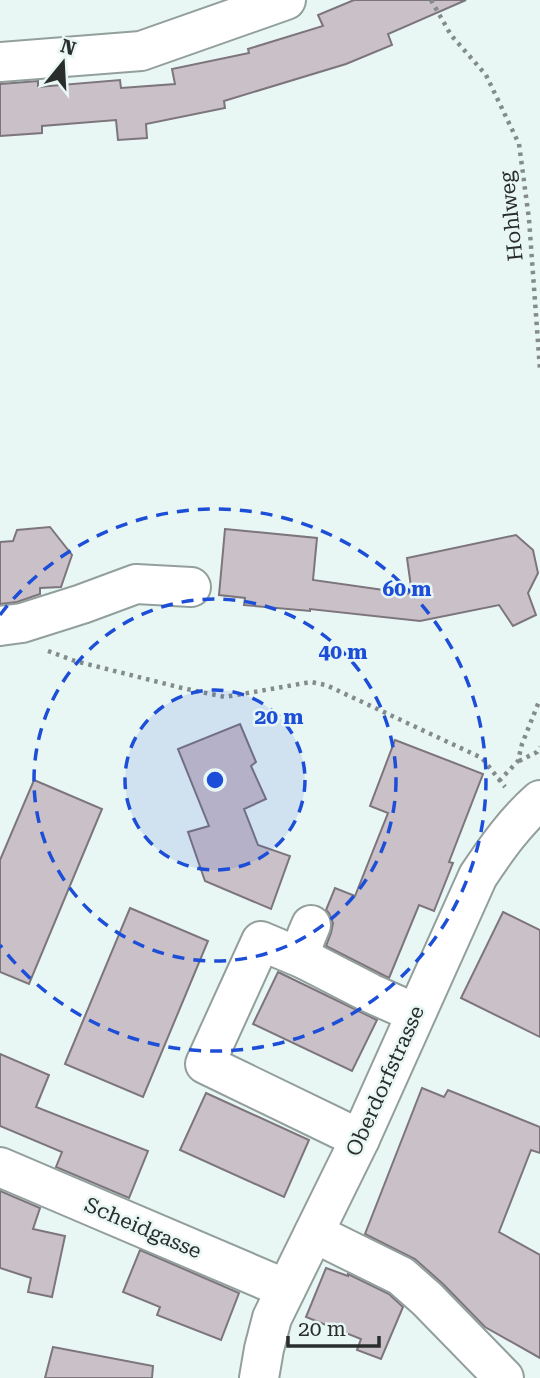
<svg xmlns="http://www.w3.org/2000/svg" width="540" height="1378" font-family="'Roboto Serif',serif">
	<rect width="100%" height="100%" fill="#e9f7f4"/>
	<g fill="#c9c0c8" stroke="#7d757c" stroke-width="2">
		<path d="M354,0H466L388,34L392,45L346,64L224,101L225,108L146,124L147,138L118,140L116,120L42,126V133L0,136V84L38,81V87L120,80L121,88L175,84L172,69L249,53L248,49L323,26L318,15Z"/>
		<path d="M50,527L72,555L61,587L40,588V594L17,602L0,604V542L13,541L17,530Z"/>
		<path d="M225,529L317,538L313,580L412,594L407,558L516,535L533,550L538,573L528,593L536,615L513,626L499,605L420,621L310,609V611L244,605L245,598L219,595Z"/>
		<path d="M240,724L256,762L251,766L266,799L244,809L258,845L290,856L271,909L205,881L188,832L209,826L178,749Z"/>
		<path d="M395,740L483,774L449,862L453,863L434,911L419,905L389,978L326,946L331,933L333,923L329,913L326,910L335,888L355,896L388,813L370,806Z"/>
		<path d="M34,780L102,809L29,984L0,972V860Z"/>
		<path d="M130,908L208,941L143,1097L65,1064Z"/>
		<path d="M503,912L540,930V1037L461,998Z"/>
		<path d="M278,972L377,1020L352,1071L253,1024Z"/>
		<path d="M0,1054L49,1075L36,1107L148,1151L129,1198L56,1167L62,1152L0,1126Z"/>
		<path d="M422,1088L444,1097L448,1090L540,1127V1153L531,1150L499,1232L540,1255V1358L485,1327L443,1284L415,1259L365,1234Z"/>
		<path d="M206,1093L309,1140L284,1197L180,1150Z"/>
		<path d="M0,1191L40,1208L33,1229L65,1236L52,1297L28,1292L31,1278L0,1268Z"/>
		<path d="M140,1250L239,1293L221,1340L157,1315L160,1307L123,1292Z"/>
		<path d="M326,1268L348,1276V1274L389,1294L403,1307L381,1359L357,1350L361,1339L306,1317Z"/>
		<path d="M53,1347L153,1366L152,1378H45Z"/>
	</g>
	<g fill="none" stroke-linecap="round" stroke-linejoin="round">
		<g stroke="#929f9c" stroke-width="42">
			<g id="minor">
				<path d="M0,62L141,51L286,0"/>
				<path d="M0,626L22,623L82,604L136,584L191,587"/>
				<path d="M311,925C306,937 300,947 306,960L370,993L415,1013"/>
				<path d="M306,960L261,941L205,1064L360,1139"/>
				<path d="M0,1167L286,1289"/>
				<path d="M314,1233L401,1276L427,1299L504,1378"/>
			</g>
		</g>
		<g stroke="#929f9c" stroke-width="42">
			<path id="major" d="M259,1378L264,1349L272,1318L360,1139L478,876C496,849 515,822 540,800"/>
		</g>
		<g stroke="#838c8a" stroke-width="4.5" stroke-dasharray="3.5 5" stroke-linecap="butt">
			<path d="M431,0L451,35L486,75L519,144L529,219L540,370"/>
			<path d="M48,651L75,661L182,688L225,697L311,682L326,685L482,758L505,787"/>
			<path d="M519,761L537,752L540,747"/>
			<path d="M499,781L518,761L522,744L540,699"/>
		</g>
		<use href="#minor" stroke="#fff" stroke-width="38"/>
		<use href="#major" stroke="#fff" stroke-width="38"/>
	</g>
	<circle cx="215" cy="780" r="90" fill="#1d4ed8" fill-opacity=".12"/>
	<g fill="none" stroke="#1d4ed8" stroke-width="3.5" stroke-dasharray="12 9">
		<circle cx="215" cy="780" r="90"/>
		<circle cx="215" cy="780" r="181"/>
		<path d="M0 615A271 271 0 1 1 0 945"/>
	</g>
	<g text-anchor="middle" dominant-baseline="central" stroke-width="5" stroke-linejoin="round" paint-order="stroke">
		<g font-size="21" fill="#292e2d" stroke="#e9f7f4">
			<text transform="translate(511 216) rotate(-96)">Hohlweg</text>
			<text transform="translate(385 1081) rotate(-66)">Oberdorfstrasse</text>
			<text transform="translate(143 1228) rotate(23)">Scheidgasse</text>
		</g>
	</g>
	<circle cx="215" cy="780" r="10" fill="#1d4ed8" stroke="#e9f7f4" stroke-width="3.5"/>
	<g font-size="21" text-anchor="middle" font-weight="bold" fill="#1d4ed8" stroke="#e9f7f4" stroke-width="5" stroke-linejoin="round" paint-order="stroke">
		<text x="407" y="596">60 m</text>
		<text x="343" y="659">40 m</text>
		<text x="279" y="724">20 m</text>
	</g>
	<g transform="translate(63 63) rotate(18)" stroke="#e9f7f4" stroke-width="5" paint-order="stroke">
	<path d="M0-5L12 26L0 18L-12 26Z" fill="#292e2d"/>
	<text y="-10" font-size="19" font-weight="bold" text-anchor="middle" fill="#292e2d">N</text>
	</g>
	<path d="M288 1336v10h91v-10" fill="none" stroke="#292e2d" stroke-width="3.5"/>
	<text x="298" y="1336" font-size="21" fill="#292e2d" stroke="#e9f7f4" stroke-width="5" paint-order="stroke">20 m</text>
</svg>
